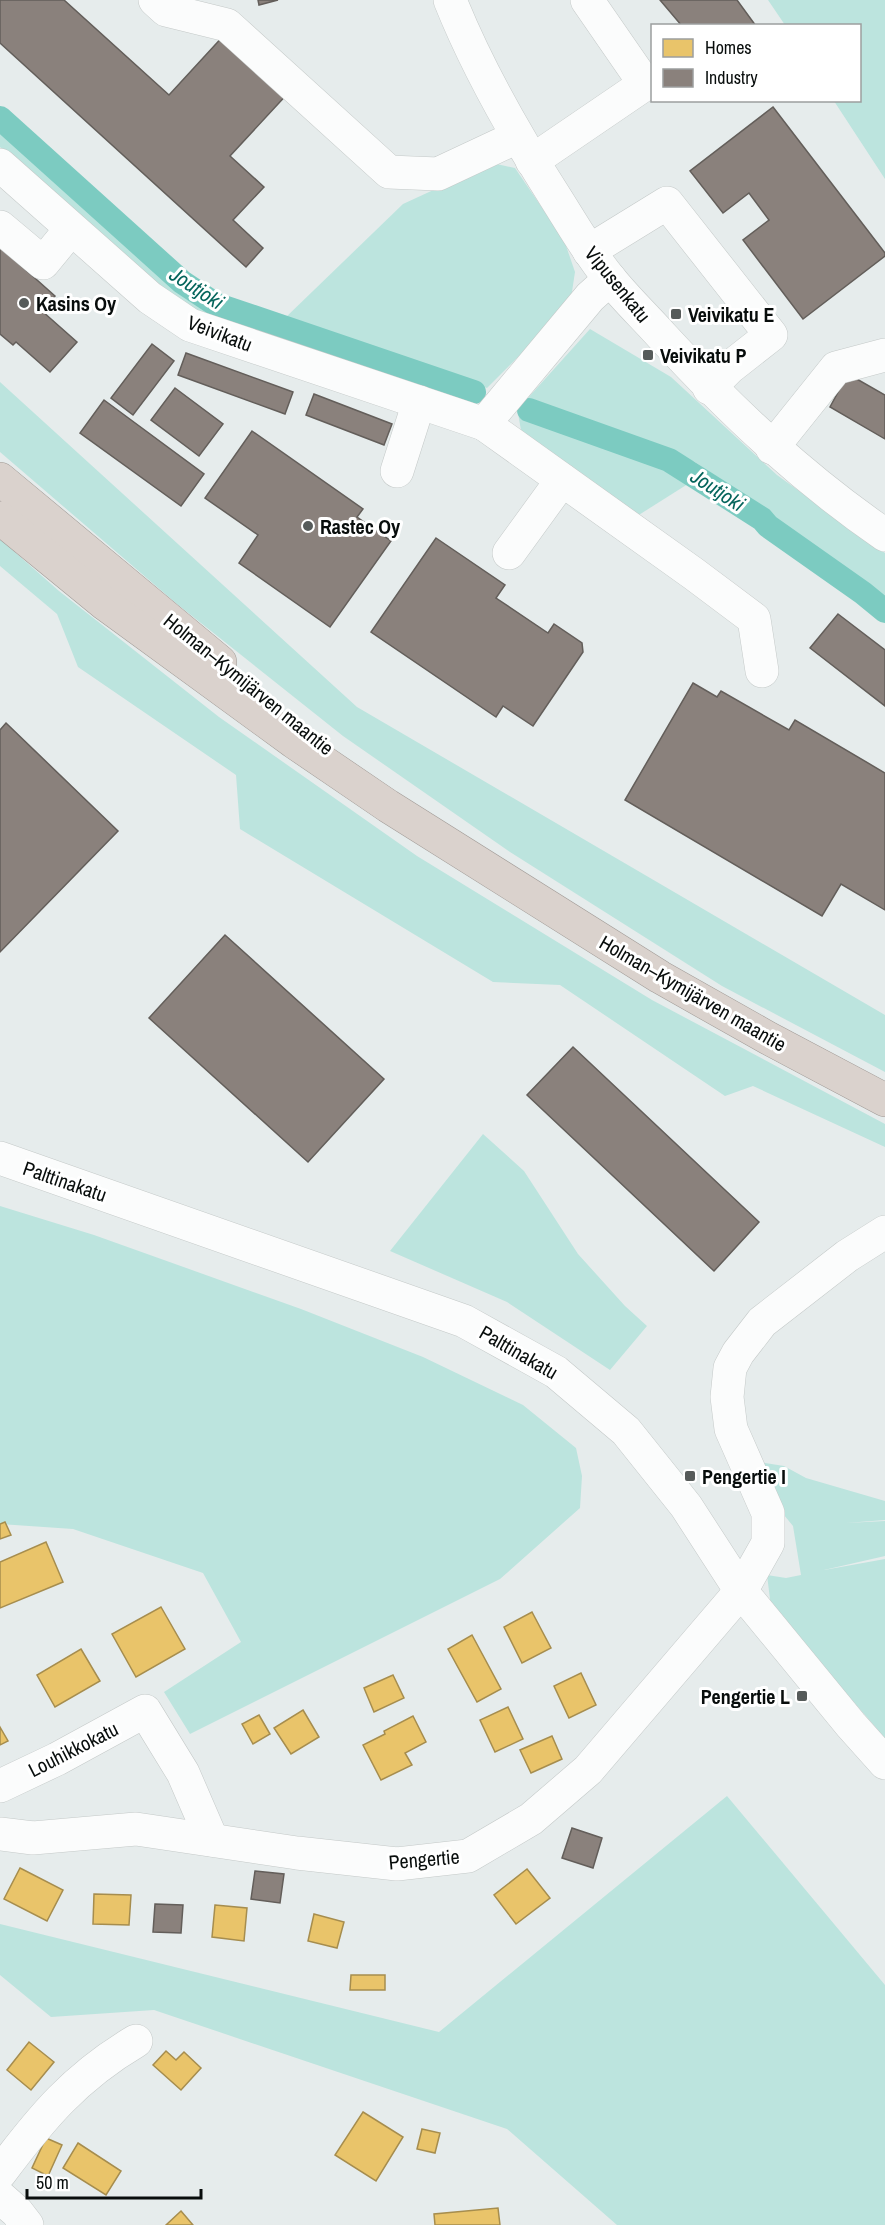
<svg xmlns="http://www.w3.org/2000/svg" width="885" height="2225" font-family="'Archivo Narrow',sans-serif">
	<rect width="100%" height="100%" fill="#e6ecec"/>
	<g fill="#bce4de">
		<path d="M768,0H885V179L834,101L860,100V26L785,25Z"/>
		<path d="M0,129L177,285L214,308L479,397L454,404L213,322L152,284L0,147Z"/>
		<path d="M492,163L515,168L564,240L575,272L570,305L487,388L283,320L403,204Z"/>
		<path d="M590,329L671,377L777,475L885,553V601L791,529L695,462L527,399Z"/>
		<path d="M0,382L357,707L885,1015V1072L722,986L510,852L343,736L177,604L0,452Z"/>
		<path d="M518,413L632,451L667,465L691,482L634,518L522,436Z"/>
		<path d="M0,539L59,591L219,717L417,856L652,1000L885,1124V1147L753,1086L725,1096L560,985L493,982L240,829L236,775L78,667L57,614L0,566Z"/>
		<path d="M483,1134L524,1171L578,1254L625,1306L647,1326L610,1370L507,1302L390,1251Z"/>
		<path d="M0,1206L94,1235L301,1309L423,1357L523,1405L576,1448L582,1476L580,1508L500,1579L190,1734L164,1692L241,1642L203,1573L73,1529L0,1524Z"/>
		<path d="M758,1462L784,1466L806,1478L885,1501V1520L846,1523L885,1521V1556L824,1570L885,1559V1738L771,1607L767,1575L786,1578L801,1575L793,1526L761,1487Z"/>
		<path d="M727,1796L885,1985V2225H617L507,2129L154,2010L51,2017L0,1975V1924L439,2032Z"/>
	</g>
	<g fill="#e9c46a" stroke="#a68d4e" stroke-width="1.5">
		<path d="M5,1522L11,1535L0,1539V1524Z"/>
		<path d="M46,1542L63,1582L0,1608V1562Z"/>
		<path d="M161,1607L185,1649L136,1677L112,1634Z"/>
		<path d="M532,1612L551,1648L522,1663L504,1627Z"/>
		<path d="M472,1635L501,1689L477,1702L448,1649Z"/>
		<path d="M81,1649L100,1681L55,1707L37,1675Z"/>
		<path d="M581,1673L596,1705L569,1718L554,1686Z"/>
		<path d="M393,1675L404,1698L374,1712L364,1688Z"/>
		<path d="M508,1707L523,1739L495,1752L480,1720Z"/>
		<path d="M303,1710L319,1737L291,1754L274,1728Z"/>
		<path d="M259,1715L270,1734L253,1744L242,1724Z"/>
		<path d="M413,1716L426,1742L405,1753L412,1765L381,1780L363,1745L385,1734L384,1731Z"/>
		<path d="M0,1727L8,1741L0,1745Z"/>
		<path d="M552,1736L562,1759L531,1773L520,1750Z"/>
		<path d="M20,1868L63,1890L47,1921L4,1899Z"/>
		<path d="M527,1869L550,1898L516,1924L494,1895Z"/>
		<path d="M94,1894L131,1895L129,1925L93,1924Z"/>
		<path d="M215,1905L247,1908L244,1941L212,1937Z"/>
		<path d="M314,1914L344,1922L337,1948L308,1941Z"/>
		<path d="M351,1975H385V1990H350Z"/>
		<path d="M29,2042L54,2062L31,2090L7,2070Z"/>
		<path d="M166,2051L176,2060L184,2052L201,2068L181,2090L153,2065Z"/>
		<path d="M363,2112L403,2137L376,2181L335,2155Z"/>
		<path d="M422,2129L440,2133L435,2153L417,2149Z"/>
		<path d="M46,2138L62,2145L48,2176L32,2168Z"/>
		<path d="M78,2143L121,2171L106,2195L63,2168Z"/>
		<path d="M498,2208L500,2225H435L434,2214Z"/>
		<path d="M181,2211L193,2225H166Z"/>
	</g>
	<g fill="#8a817c" stroke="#635e5a" stroke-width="1.5">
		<path d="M0,0H64L169,95L226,33L290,91L230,156L264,187L233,220L263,248L246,267L0,43Z"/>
		<path d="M258,0H278L259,5Z"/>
		<path d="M660,0H737L756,26H682Z"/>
		<path d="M773,107L885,253V256L803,319L743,240L769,220L749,193L723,213L690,171Z"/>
		<path d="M0,247L55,296L42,311L77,342L50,372L16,342L13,345L0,334Z"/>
		<path d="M152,344L174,361L133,415L111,398Z"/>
		<path d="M186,353L293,392L285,414L178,375Z"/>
		<path d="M848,374L885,395V439L830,407Z"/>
		<path d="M175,388L223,424L199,456L151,420Z"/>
		<path d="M314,394L392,424L384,445L306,415Z"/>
		<path d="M104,400L204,474L181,506L80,433Z"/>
		<path d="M252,431L363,509L357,517L391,541L330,627L239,563L258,535L205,498Z"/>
		<path d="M436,538L505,585L496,598L548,633L554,624L582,643L583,652L533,726L503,706L496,717L371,632Z"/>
		<path d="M838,614L885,650V706L810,648Z"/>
		<path d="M693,683L717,697L721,691L789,730L795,720L885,773V910L841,884L822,916L625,800Z"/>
		<path d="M6,723L118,831L0,952V730Z"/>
		<path d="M225,935L384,1079L308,1162L149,1018Z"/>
		<path d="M573,1047L759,1222L714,1271L527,1095Z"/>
		<path d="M572,1828L602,1838L593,1868L562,1858Z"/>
		<path d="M255,1871L284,1874L280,1903L251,1899Z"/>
		<path d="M155,1904L183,1905L181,1933L153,1932Z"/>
	</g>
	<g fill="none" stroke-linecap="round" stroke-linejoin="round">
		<g stroke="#7ccbc1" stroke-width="24">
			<path d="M0,118L182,282L215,304L474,392"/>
			<path d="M529,410L669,460L762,519L768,526L863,593L885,611"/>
		</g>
		<g stroke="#c4c9c8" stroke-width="34">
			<g id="minor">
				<path d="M155,0L166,10L227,25L389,172L438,174L517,137"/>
				<path d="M450,0C478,70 516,136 557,200C574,227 590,255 610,279C626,299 645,317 662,336C731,411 801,477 885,535"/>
				<path d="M532,161L645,84L587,0"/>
				<path d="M0,165L150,298L190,325L484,424"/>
				<path d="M0,227L43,263L71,229"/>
				<path d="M589,251L667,203L771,335L729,368L709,388"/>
				<path d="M610,279L590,297L484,424L694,574L754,619L762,671"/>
				<path d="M772,448L836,368L885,355"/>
				<path d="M397,471L419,402"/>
				<path d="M509,553L562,480"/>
				<path d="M0,1158L464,1321L556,1372L626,1431L686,1506L741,1591L851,1725L885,1763"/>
				<path d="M0,1786L57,1759L145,1711L183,1773L212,1840"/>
				<path d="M0,1834L33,1838L136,1829L297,1853L397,1864L468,1856L531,1819L588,1770L741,1591L768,1543V1513L731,1429L727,1397L730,1368L738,1353L762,1322L847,1256L885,1232"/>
				<path d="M0,2173C41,2118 75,2077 136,2041"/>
				<path d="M0,2197L17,2212L27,2225"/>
			</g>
		</g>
		<g stroke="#a19b97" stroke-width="34">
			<g id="highway">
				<path d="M0,479L220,662"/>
				<path d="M0,518L105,604L294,742L388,806L660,977L768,1038L885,1100"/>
			</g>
		</g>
		<use href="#minor" stroke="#fbfcfc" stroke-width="33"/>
		<use href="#highway" stroke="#dad2cd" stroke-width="33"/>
	</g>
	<g fill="#565b5a" stroke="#fff" stroke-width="2">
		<circle cx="24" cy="303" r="6"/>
		<rect x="670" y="308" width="12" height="12" rx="3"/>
		<rect x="642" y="349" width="12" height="12" rx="3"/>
		<circle cx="308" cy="526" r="6"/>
		<rect x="684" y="1470" width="12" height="12" rx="3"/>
		<rect x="796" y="1690" width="12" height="12" rx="3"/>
	</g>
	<g text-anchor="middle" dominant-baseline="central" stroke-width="6" stroke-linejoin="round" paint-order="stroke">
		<g font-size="20" fill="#080d0c" stroke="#fff">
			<text transform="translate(618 284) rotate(51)">Vipusenkatu</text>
			<text transform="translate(220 333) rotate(21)">Veivikatu</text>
			<text transform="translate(249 684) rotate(39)">Holman–Kymijärven maantie</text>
			<text transform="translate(693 993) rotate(30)">Holman–Kymijärven maantie</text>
			<text transform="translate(65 1181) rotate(19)">Palttinakatu</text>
			<text transform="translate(519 1352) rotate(30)">Palttinakatu</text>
			<text transform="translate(73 1749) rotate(-27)">Louhikkokatu</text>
			<text transform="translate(424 1859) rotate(-5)">Pengertie</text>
		</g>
		<g font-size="20" font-weight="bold" fill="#080d0c" stroke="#fff" text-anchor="start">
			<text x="36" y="303">Kasins Oy</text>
			<text x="688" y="314">Veivikatu E</text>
			<text x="660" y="355">Veivikatu P</text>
			<text x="320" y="526">Rastec Oy</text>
			<text x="702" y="1476">Pengertie I</text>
			<text x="790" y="1696" text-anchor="end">Pengertie L</text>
		</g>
		<g font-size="21" font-style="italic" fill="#05655c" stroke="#fff">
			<text transform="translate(197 288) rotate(33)">Joutjoki</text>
			<text transform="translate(718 490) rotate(33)">Joutjoki</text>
		</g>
	</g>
	<rect x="651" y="24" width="210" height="78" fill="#ffffff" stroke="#9c9e9e" stroke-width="1.5"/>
	<rect x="663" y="39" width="30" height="18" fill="#e9c46a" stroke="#9c9e9e" stroke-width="1.5"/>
	<text x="705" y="54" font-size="18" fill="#080d0c">Homes</text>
	<rect x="663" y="69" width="30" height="18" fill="#8a817c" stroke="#9c9e9e" stroke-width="1.5"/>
	<text x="705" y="84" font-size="18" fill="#080d0c">Industry</text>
	<path d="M27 2189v9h174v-9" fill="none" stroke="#080d0c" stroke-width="3"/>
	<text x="36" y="2189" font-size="18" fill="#080d0c" stroke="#ffffff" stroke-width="4.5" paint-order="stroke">50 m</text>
</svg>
